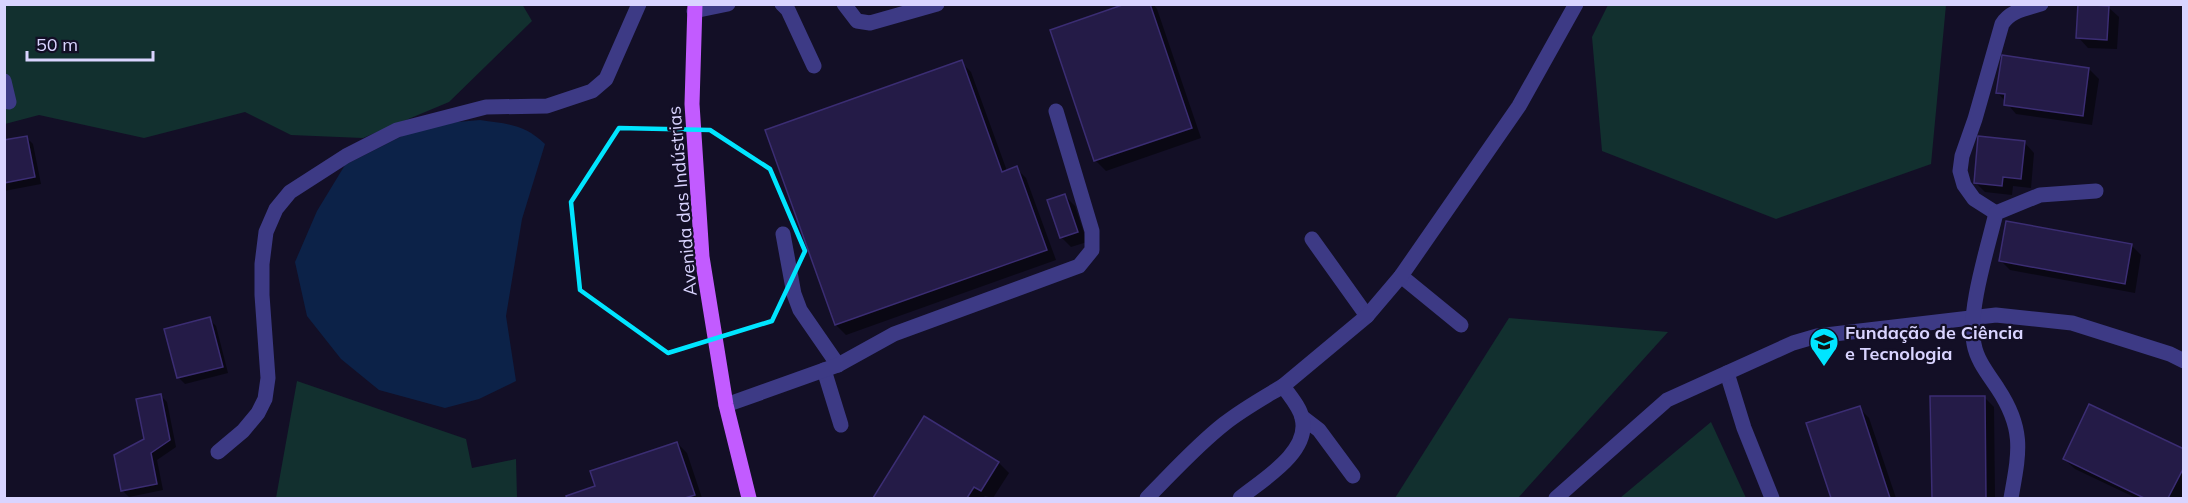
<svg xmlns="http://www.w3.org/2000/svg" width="2188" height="503" font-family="Mulish,sans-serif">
	<rect width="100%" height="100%" fill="#130f26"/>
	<g fill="#12302f">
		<path d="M522,4L532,21L449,102L363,138L291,135L245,112L144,138L39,115L5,124L4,5Z"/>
		<path d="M1608,5H1946L1931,164L1776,219L1602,151L1592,37Z"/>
		<path d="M1509,318L1668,332L1518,498H1395Z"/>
		<path d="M297,381L466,439L472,468L516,459L517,498H276Z"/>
		<path d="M1711,422L1746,498H1620Z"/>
	</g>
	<path fill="#0c2248" d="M480,120C507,124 524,124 545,144L522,219L506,316L516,381L479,399L445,408L379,390L341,359L307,316L295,262L317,211L345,165L406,134L446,123Z"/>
	<g fill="#0007">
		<path d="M1130,4H1153L1157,9L1201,138L1106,171L1096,161L1052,31Z"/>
		<path d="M2108,7L2119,17L2117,49L2088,48L2078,37Z"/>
		<path d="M961,62L971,72L1007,171L1016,168L1026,178L1056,260L846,335L836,325Z"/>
		<path d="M2089,69L2099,79L2092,125L2016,114L1998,93Z"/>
		<path d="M27,138L33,144L41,184L4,191V142Z"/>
		<path d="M2024,142L2034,153L2031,188L2013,186L2012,195L1985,192L1975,182Z"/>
		<path d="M1065,196L1075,206L1087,242L1071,247L1061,237Z"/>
		<path d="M2131,245L2141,255L2135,293L2010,270L2000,260Z"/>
		<path d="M209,319L216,326L228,373L185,384L179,378L166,330Z"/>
		<path d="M160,395L167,402L176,447L157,460L163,490L129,497L122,490L146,440Z"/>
		<path d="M1984,397L1994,407L1995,498H1933L1932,398Z"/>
		<path d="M1859,408L1869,418L1896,498H1833L1808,424Z"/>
		<path d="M925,418L999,463L1009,473L993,498L985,496L983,498H875Z"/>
		<path d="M677,443L687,453L702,498H569L568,497L597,487Z"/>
		<path d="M2184,451L2183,498H2136L2075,469L2064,459Z"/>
	</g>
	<g fill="#241b47" stroke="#3b2d73" stroke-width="1.5">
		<path d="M1125,4H1150L1192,128L1094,161L1050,30Z"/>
		<path d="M2078,4L2109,6L2107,40L2076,38Z"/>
		<path d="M2002,55L2089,68L2083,116L2004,105L2005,94L1996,93Z"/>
		<path d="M962,60L1002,172L1017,166L1047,250L835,325L765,130Z"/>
		<path d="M27,136L35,177L4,183V140Z"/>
		<path d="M1978,136L2025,141L2021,179L2003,177L2002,186L1974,183Z"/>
		<path d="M1065,194L1078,232L1060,238L1047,200Z"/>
		<path d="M2006,221L2132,244L2125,284L1999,261Z"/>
		<path d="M210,317L223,367L177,378L164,329Z"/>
		<path d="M161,394L170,440L151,453L157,484L121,491L114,455L144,439L136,399Z"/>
		<path d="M1930,396H1985L1986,498H1932Z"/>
		<path d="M2089,404L2184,449V467L2168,498H2144L2063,459Z"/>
		<path d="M1860,406L1890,498H1831L1806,423Z"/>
		<path d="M924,416L999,462L981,491L974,487L967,498H873Z"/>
		<path d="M677,442L695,495L685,498H567L566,496L595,486L590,471Z"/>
	</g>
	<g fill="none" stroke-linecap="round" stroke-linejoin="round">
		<g stroke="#3d3a85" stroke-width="15">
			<path d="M782,4L788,10L814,66"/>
			<path d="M844,4L857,21L870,23L937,4"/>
			<path d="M694,11L728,4"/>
			<path d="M4,81L9,102"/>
			<path d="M1996,213L1974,199L1964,185L1960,171L1962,156L1975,119L2002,24C2011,10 2026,9 2041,4"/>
			<path d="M783,234L794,294L800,310L838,365"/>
			<path d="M1312,239L1367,316"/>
			<path d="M1401,276L1461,325"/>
			<path d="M824,370L841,425"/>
			<path d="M1727,373L1744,428L1772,498"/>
			<path d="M726,405L838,365L894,334L1079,266L1092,250V231L1056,111"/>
			<path d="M1302,417L1319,430L1353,476"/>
			<path d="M218,452L243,431L258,413L265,399L268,378L262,295V264L266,232L276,209L290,192L346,156L397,130L486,107L547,106L592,91L606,79L639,4"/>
			<path d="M1147,498C1172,473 1196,446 1224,424C1243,409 1263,398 1283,386"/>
			<path d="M1240,498C1262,480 1311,452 1302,418C1300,407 1289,395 1283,386L1367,316L1401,276L1519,106L1576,4"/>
			<path d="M1556,498L1667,400L1793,343L1817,336L1996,315L2072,323L2170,354L2184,361"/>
			<path d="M2011,498C2019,453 2025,430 1998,389C1989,375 1977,361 1974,344C1967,312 1988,247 1996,213L2040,195L2096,191"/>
		</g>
		<path stroke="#c25bff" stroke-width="15" d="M695,4L692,104L702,257L726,405L749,498"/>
	</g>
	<path fill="none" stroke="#00e5ff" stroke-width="4.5" stroke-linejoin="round" d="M619,128L710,130L770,169L805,251L772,321L668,353L580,290L571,202Z"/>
	<defs>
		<g id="university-pin" transform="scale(1.5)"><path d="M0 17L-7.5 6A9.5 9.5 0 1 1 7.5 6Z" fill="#00e5ff" stroke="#130f26"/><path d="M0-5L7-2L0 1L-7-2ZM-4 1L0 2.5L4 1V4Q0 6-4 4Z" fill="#111"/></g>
	</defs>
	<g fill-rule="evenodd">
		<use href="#university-pin" x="1824" y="342"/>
	</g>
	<g text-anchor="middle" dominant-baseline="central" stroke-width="4.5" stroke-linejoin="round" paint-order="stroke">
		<g font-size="18" fill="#d9d4ff" stroke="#130f26">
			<text transform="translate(682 201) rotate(-95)">Avenida das Indústrias</text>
		</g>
		<g font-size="18" font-weight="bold" fill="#d9d4ff" stroke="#130f26" text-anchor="start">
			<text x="1845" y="332">Fundação de Ciência<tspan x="1845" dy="21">e Tecnologia</tspan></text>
		</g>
	</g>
	<rect width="2188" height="503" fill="none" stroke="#d9d4ff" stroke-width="12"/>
	<path d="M27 51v9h126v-9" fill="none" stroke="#d9d4ff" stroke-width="3"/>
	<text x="36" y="51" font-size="18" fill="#d9d4ff" stroke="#130f26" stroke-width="4.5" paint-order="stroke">50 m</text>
</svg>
